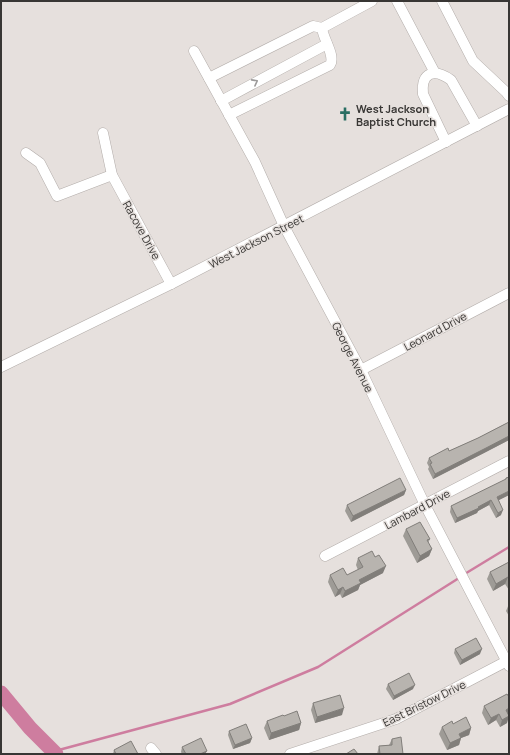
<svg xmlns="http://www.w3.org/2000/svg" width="510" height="755" font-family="Manrope,sans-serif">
	<rect width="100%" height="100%" fill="#e6e0dd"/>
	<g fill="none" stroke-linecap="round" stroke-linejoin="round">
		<g stroke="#ce7d9f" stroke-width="2.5">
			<path d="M463,575L509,547"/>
			<path d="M55,751L230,704L318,667L459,578"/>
		</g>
		<path stroke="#ce7d9f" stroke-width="15" d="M1,693L30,728L56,754"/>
		<g stroke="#b3adaa" stroke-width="11">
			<g id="minor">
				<path d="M397,1L435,73"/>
				<path d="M442,1L473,61L506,92L509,96"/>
				<path d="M194,51L255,162L284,226L361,370L425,505L509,666"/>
				<path d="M209,78L313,26L322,28L372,1"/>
				<path d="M221,101L327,44"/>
				<path d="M229,115L330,65C336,56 323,39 322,28"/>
				<path d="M103,133L112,175L171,284"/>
				<path d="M446,142L423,94C421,72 434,68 451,80L477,126"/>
				<path d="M26,153L40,163L57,196L112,175"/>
				<path d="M1,367L171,284L509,109"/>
				<path d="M361,370L509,293"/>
				<path d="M325,556L509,461"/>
				<path d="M151,748L156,754"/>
				<path d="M290,754L396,719L509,660"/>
			</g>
		</g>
		<use href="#minor" stroke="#fff" stroke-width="10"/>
	</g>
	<g fill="#9e9b96">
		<path d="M509,422V440L484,453L433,479L428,469L429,467L427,463L429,458L449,451L478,438Z"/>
		<path d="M506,478L509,495L499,500L501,515L496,518L489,505L478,511L477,513L455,523L450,512L451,506L505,480Z"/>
		<path d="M406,490L404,495L351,522L345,511L347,505Z"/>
		<path d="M406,529L430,539L428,543L432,549L429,556L417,563L403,536Z"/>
		<path d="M358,558L383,573L360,585L358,590L342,598L340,594L335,597L328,582L330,575H347L358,570L356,565Z"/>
		<path d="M509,562V590L505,584L493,591L487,579L490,572Z"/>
		<path d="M509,604V616L506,611Z"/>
		<path d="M455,649L480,654L460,665L454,653Z"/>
		<path d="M388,684L413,689L393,700L386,689Z"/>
		<path d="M313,703L342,715L315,723L311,710Z"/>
		<path d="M484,706L509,714H508L507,723L500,727L496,720L488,725L482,713Z"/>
		<path d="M284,716L301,723L299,730L269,740L264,728L267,721Z"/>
		<path d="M453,724L471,728L469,735L461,738L459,745L447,750L439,734L442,727Z"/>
		<path d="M229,731L252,738L250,743L233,749L228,735Z"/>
		<path d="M392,739L403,754H377L379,746L389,745Z"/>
		<path d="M182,747L205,754H182L181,752Z"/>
		<path d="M114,750L138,754H113Z"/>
	</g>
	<g fill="#817e7a">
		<path d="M509,436V440L484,453L433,479L435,474Z"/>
		<path d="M406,490L404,495L351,522L353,516Z"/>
		<path d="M509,491V495L495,502L497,497Z"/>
		<path d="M491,500L489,505L478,511L477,513L455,523L457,518Z"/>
		<path d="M503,510L501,515L496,518L498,513Z"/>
		<path d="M432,549L429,556L417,563L420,556Z"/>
		<path d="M386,566L383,573L360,585L358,590L342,598L345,591L359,580Z"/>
		<path d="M508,577L505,584L493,591L496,584Z"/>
		<path d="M343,587L340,594L335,597L338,590Z"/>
		<path d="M482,649L480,654L460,665L462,660Z"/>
		<path d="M415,685L413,689L393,700L394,696Z"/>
		<path d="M344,708L342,715L315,723L317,717Z"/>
		<path d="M509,708V714L503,717L506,710Z"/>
		<path d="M499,714L496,720L488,725L491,718Z"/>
		<path d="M509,716L507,723L500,727L502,720Z"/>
		<path d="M301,723L299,730L269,740L271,733Z"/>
		<path d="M471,728L469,735L461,738L459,745L447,750L450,743L459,734Z"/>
		<path d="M252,738L250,743L233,749L235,745Z"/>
		<path d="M207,751L205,754H200Z"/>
	</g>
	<g fill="#b8b4af" stroke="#817e7a">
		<path d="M509,422V436L486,448L435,474L430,464L432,463L429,458L448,448L449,451L478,438Z"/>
		<path d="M509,477V491L497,497L503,510L498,513L491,500L478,507L479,508L457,518L451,506L506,479V478Z"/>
		<path d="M400,478L406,490L353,516L347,505Z"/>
		<path d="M420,522L430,539L427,540L432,549L420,556L406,529Z"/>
		<path d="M372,551L375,557L379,555L386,566L359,580L361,583L345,591L343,587L338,590L330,575L343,568L347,575L363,567L358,558Z"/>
		<path d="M509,562V579L508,577L496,584L490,572Z"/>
		<path d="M476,638L482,649L462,660L455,649Z"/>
		<path d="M409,673L415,685L394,696L388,684Z"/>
		<path d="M507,694L509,697V708L506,710L509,716L502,720L499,714L491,718L484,706Z"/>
		<path d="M340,695L344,708L317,717L313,703Z"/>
		<path d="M297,711L301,723L271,733L267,721L283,715L284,716Z"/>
		<path d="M466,717L471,728L459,734L461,738L450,743L442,727L452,721L453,724Z"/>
		<path d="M246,724L252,738L235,745L229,731Z"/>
		<path d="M401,737L403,754H380L379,746L392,745V739Z"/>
		<path d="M201,738L207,751L200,754H186L182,747Z"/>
		<path d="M131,741L138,754H116L114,750Z"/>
		<path d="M354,749L358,754H346Z"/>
	</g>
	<defs><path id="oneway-chevron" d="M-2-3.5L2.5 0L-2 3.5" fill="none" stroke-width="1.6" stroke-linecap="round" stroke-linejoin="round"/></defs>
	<use stroke="#9c9a9a" href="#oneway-chevron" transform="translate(255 82) rotate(-28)"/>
	<defs>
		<g id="church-bare" transform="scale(1.08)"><path d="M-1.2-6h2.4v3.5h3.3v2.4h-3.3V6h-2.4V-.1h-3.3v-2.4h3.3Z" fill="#296e63" stroke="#e6e0dd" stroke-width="2.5" paint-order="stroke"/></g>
	</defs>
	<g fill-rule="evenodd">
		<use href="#church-bare" x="345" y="114"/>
	</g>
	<g text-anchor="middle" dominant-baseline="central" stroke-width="3" stroke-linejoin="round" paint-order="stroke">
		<g font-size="11" font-weight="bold" fill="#383634" stroke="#e6e0dd" text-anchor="start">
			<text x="356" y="108">West Jackson<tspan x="356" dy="13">Baptist Church</tspan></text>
		</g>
		<g font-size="11" fill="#383634" stroke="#e6e0dd">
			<text transform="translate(142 230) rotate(61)">Racove Drive</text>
			<text transform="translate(256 241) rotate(-27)">West Jackson Street</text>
			<text transform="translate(435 331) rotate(-28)">Leonard Drive</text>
			<text transform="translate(353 357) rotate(63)">George Avenue</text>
			<text transform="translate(417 509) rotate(-28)">Lambard Drive</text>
			<text transform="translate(424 703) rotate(-26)">East Bristow Drive</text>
		</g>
	</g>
	<rect width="510" height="755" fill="none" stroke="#383634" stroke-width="4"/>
</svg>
